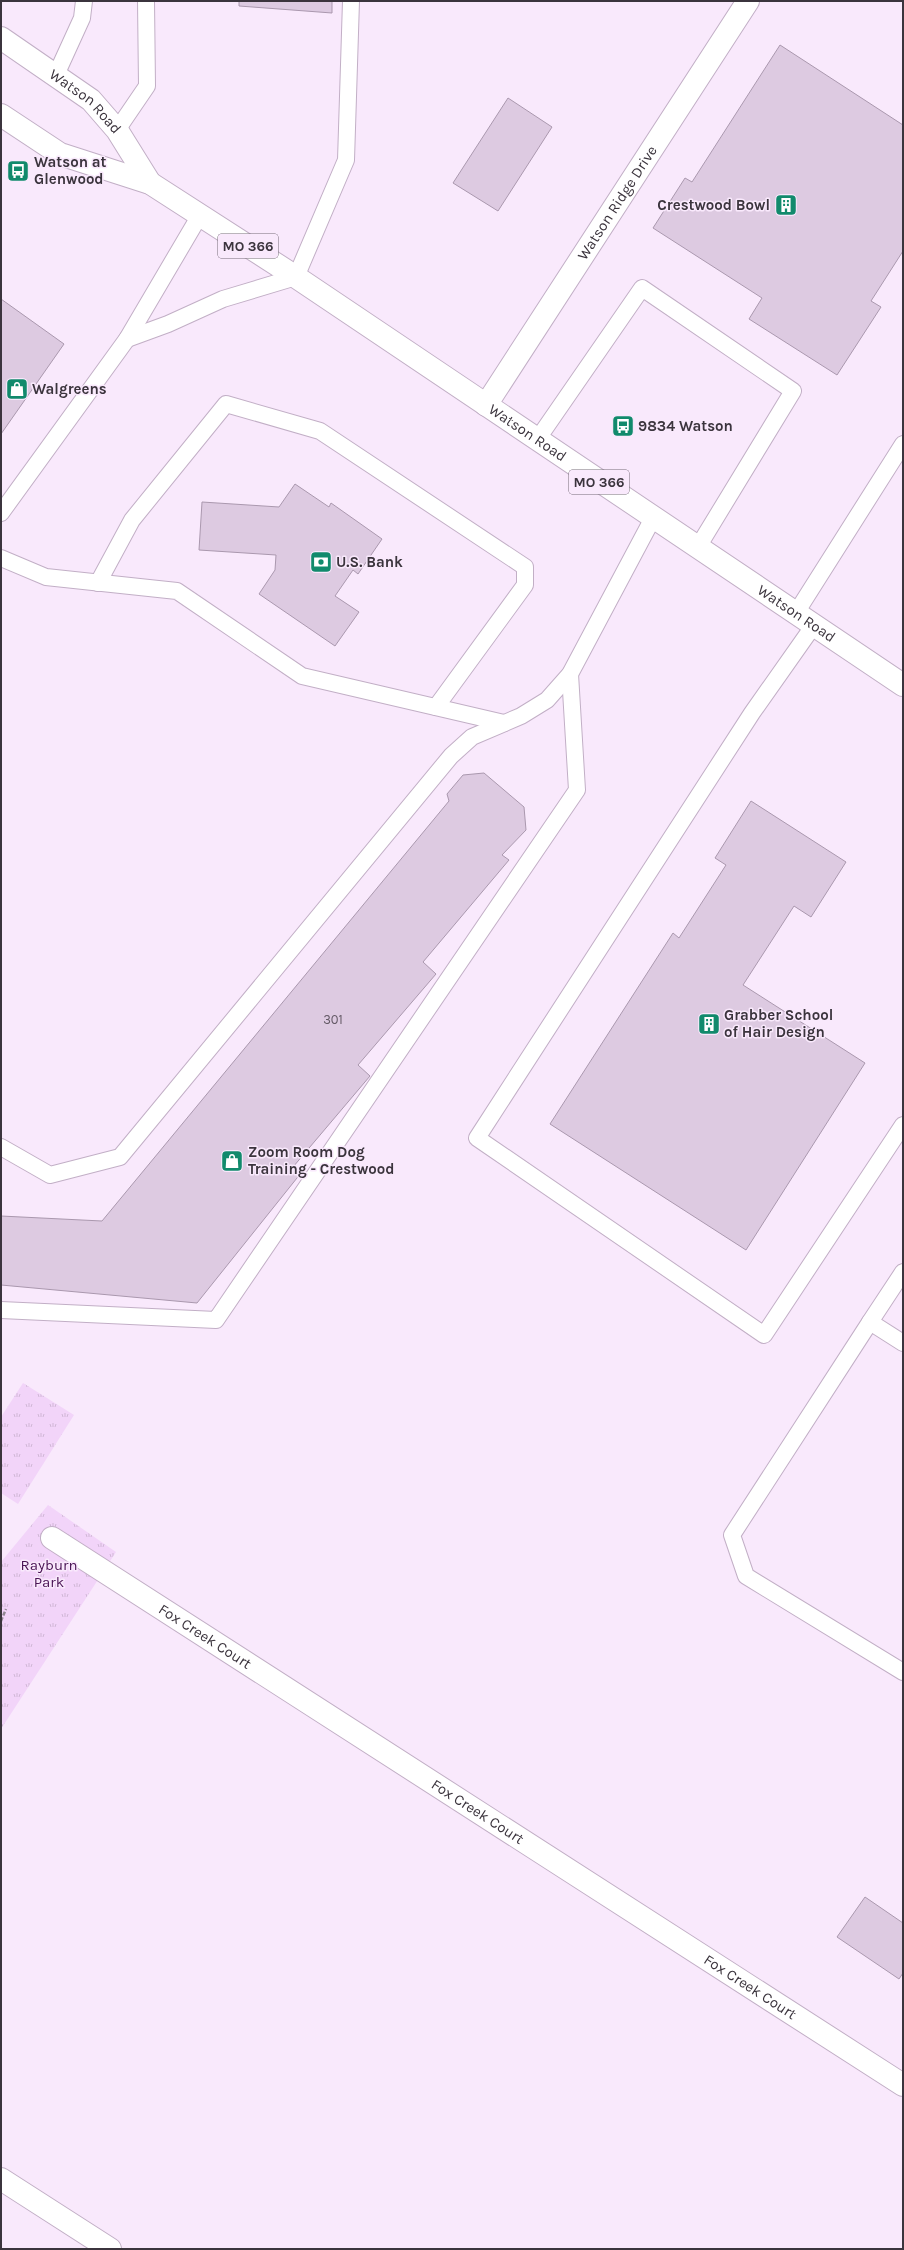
<svg xmlns="http://www.w3.org/2000/svg" width="904" height="2250" font-family="Karla,sans-serif">
	<defs>
		<pattern id="grass-tufts" width="24" height="20" patternUnits="userSpaceOnUse"><rect width="24" height="20" fill="#f2d4f9"/><path d="M3 7l-1-3M5 7V3M7 7l1-3M15 17l-1-3M17 17v-4M19 17l1-3" fill="none" stroke="#d0b7d6"/></pattern>
	</defs>
	<rect width="100%" height="100%" fill="#f9e9fc"/>
	<g fill="url(#grass-tufts)">
		<path d="M23,1383L74,1415L18,1504L1,1493V1417Z"/>
		<path d="M48,1505L116,1552L1,1729V1562Z"/>
	</g>
	<g fill="#ddcae1" stroke="#aa98ae">
		<path d="M239,1H332V13L239,6Z"/>
		<path d="M780,45L903,125V251L871,301L881,307L837,375L749,319L762,298L653,228L685,178L692,182Z"/>
		<path d="M508,98L552,127L498,211L453,183Z"/>
		<path d="M1,299L64,344L1,434Z"/>
		<path d="M295,484L329,507L331,503L382,539L358,574L353,570L335,596L359,612L335,646L259,594L275,570L276,555L199,550L202,502L279,507Z"/>
		<path d="M484,773L524,807L526,830L502,855L509,860L423,962L436,974L358,1065L370,1076L293,1167L301,1173L197,1303L1,1285V1216L102,1221L449,801L447,794L463,775Z"/>
		<path d="M751,801L846,862L811,917L794,906L743,985L865,1063L746,1250L550,1124L673,933L679,938L726,865L715,858Z"/>
		<path d="M865,1897L903,1923V1973L899,1979L837,1937Z"/>
	</g>
	<g fill="none" stroke-linecap="round" stroke-linejoin="round">
		<g stroke="#c2afc6" stroke-width="18">
			<g id="service">
				<path d="M56,75L82,18L84,1"/>
				<path d="M117,130L147,86L146,1"/>
				<path d="M127,339L168,324L223,299L296,277L346,160L351,1"/>
				<path d="M537,440L642,288L793,391L698,547"/>
				<path d="M1,513L127,339L200,215"/>
				<path d="M1,558L46,577L177,591L302,676L504,723"/>
				<path d="M98,583L132,520L226,404L320,431L525,567V585L436,707"/>
				<path d="M796,613L903,444"/>
				<path d="M814,625L752,713L477,1138L764,1335L903,1125"/>
				<path d="M1,1147L50,1175L120,1157L451,756L472,737L521,716L547,700L570,674L653,518"/>
				<path d="M903,1272L870,1322L903,1343"/>
				<path d="M1,1310L216,1320L577,790L570,674"/>
				<path d="M870,1322L732,1535L746,1576L903,1672"/>
			</g>
		</g>
		<g stroke="#c2afc6" stroke-width="24">
			<g id="minor">
				<path id="s1" d="M486,405L748,1"/>
				<path id="s2" d="M52,1538L903,2085"/>
				<path d="M1,2179L110,2249"/>
			</g>
		</g>
		<g stroke="#c2afc6" stroke-width="24">
			<g id="primary">
				<path id="s3" d="M1,38L91,100L117,130L150,183"/>
				<path id="s4" d="M1,115L60,154L150,183L296,277L903,685"/>
			</g>
		</g>
		<path stroke="#918693" stroke-width="2.5" stroke-dasharray="4 2" stroke-linecap="butt" d="M1,1621L6,1609"/>
		<use href="#service" stroke="#fff" stroke-width="16"/>
		<use href="#minor" stroke="#fff" stroke-width="22"/>
		<use href="#primary" stroke="#fff" stroke-width="22"/>
	</g>
	<defs>
		<g id="bus-square" transform="scale(1.15)"><rect x="-9" y="-9" width="18" height="18" rx="4" fill="#118a6c" stroke="#f9e9fc"/><path d="M-5-6H5V4H4V6H2V4H-2V6H-4V4H-5ZM-3.5-4V0h7V-4ZM-3.5 1.2v1.5H-2V1.2ZM2 1.2v1.5H3.5V1.2Z" fill="#fff"/></g>
		<g id="building-square" transform="scale(1.15)"><rect x="-9" y="-9" width="18" height="18" rx="4" fill="#118a6c" stroke="#f9e9fc"/><path d="M-4-6H4V6H1V3H-1V6H-4ZM-2.5-4.3h1.7v1.8h-1.7ZM.8-4.3h1.7v1.8H.8ZM-2.5-1h1.7V.8h-1.7ZM.8-1h1.7V.8H.8Z" fill="#fff"/></g>
		<g id="shop-square" transform="scale(1.15)"><rect x="-9" y="-9" width="18" height="18" rx="4" fill="#118a6c" stroke="#f9e9fc"/><path d="M-5-2.5h2.3a2.7 3.5 0 0 1 5.4 0H5L5.5 6h-11ZM-1.5-2.5h3a1.5 2.3 0 0 0-3 0Z" fill="#fff"/></g>
		<g id="bank-square" transform="scale(1.15)"><rect x="-9" y="-9" width="18" height="18" rx="4" fill="#118a6c" stroke="#f9e9fc"/><path d="M-6-4H6V4H-6ZM0-2.3a2.3 2.3 0 1 0 0 4.6a2.3 2.3 0 1 0 0-4.6Z" fill="#fff"/></g>
	</defs>
	<g fill-rule="evenodd">
		<use href="#bus-square" x="18" y="171"/>
		<use href="#building-square" x="786" y="205"/>
		<use href="#shop-square" x="17" y="389"/>
		<use href="#bus-square" x="623" y="426"/>
		<use href="#bank-square" x="321" y="562"/>
		<use href="#building-square" x="709" y="1024"/>
		<use href="#shop-square" x="232" y="1161"/>
	</g>
	<g text-anchor="middle" dominant-baseline="central" stroke-width="3" stroke-linejoin="round" paint-order="stroke">
		<g font-size="13" fill="#645a66">
			<text x="333" y="1019">301</text>
		</g>
		<g fill="#f9e9fc" stroke="#746a76" stroke-width="1">
			<rect x="218" y="234" width="60" height="24" rx="3"/>
			<rect x="569" y="470" width="60" height="24" rx="3"/>
		</g>
		<g font-size="14" font-weight="bold" fill="#3b343d">
			<text x="248" y="246">MO 366</text>
			<text x="599" y="482">MO 366</text>
		</g>
		<g font-size="15" fill="#3b343d" stroke="#f9e9fc">
			<text stroke="none"><textPath href="#s3" startOffset="106">Watson Road</textPath></text>
			<text stroke="none"><textPath href="#s1" startOffset="241">Watson Ridge Drive</textPath></text>
			<text stroke="none"><textPath href="#s4" startOffset="618">Watson Road</textPath></text>
			<text stroke="none"><textPath href="#s4" startOffset="942">Watson Road</textPath></text>
			<text stroke="none"><textPath href="#s2" startOffset="182">Fox Creek Court</textPath></text>
			<text stroke="none"><textPath href="#s2" startOffset="506">Fox Creek Court</textPath></text>
			<text stroke="none"><textPath href="#s2" startOffset="830">Fox Creek Court</textPath></text>
		</g>
		<g font-size="15" font-weight="bold" fill="#3b343d" stroke="#f9e9fc" text-anchor="start">
			<text x="34" y="162">Watson at<tspan x="34" dy="17">Glenwood</tspan></text>
			<text x="770" y="205" text-anchor="end">Crestwood Bowl</text>
			<text x="32" y="389">Walgreens</text>
			<text x="638" y="426">9834 Watson</text>
			<text x="336" y="562">U.S. Bank</text>
			<text x="724" y="1015">Grabber School<tspan x="724" dy="17">of Hair Design</tspan></text>
			<text x="248" y="1152">Zoom Room Dog<tspan x="248" dy="17">Training - Crestwood</tspan></text>
		</g>
		<g font-size="15" fill="#491354" stroke="#f9e9fc">
			<text x="49" y="1565">Rayburn<tspan x="49" dy="17">Park</tspan></text>
		</g>
	</g>
	<rect width="904" height="2250" fill="none" stroke="#3b343d" stroke-width="4"/>
</svg>
